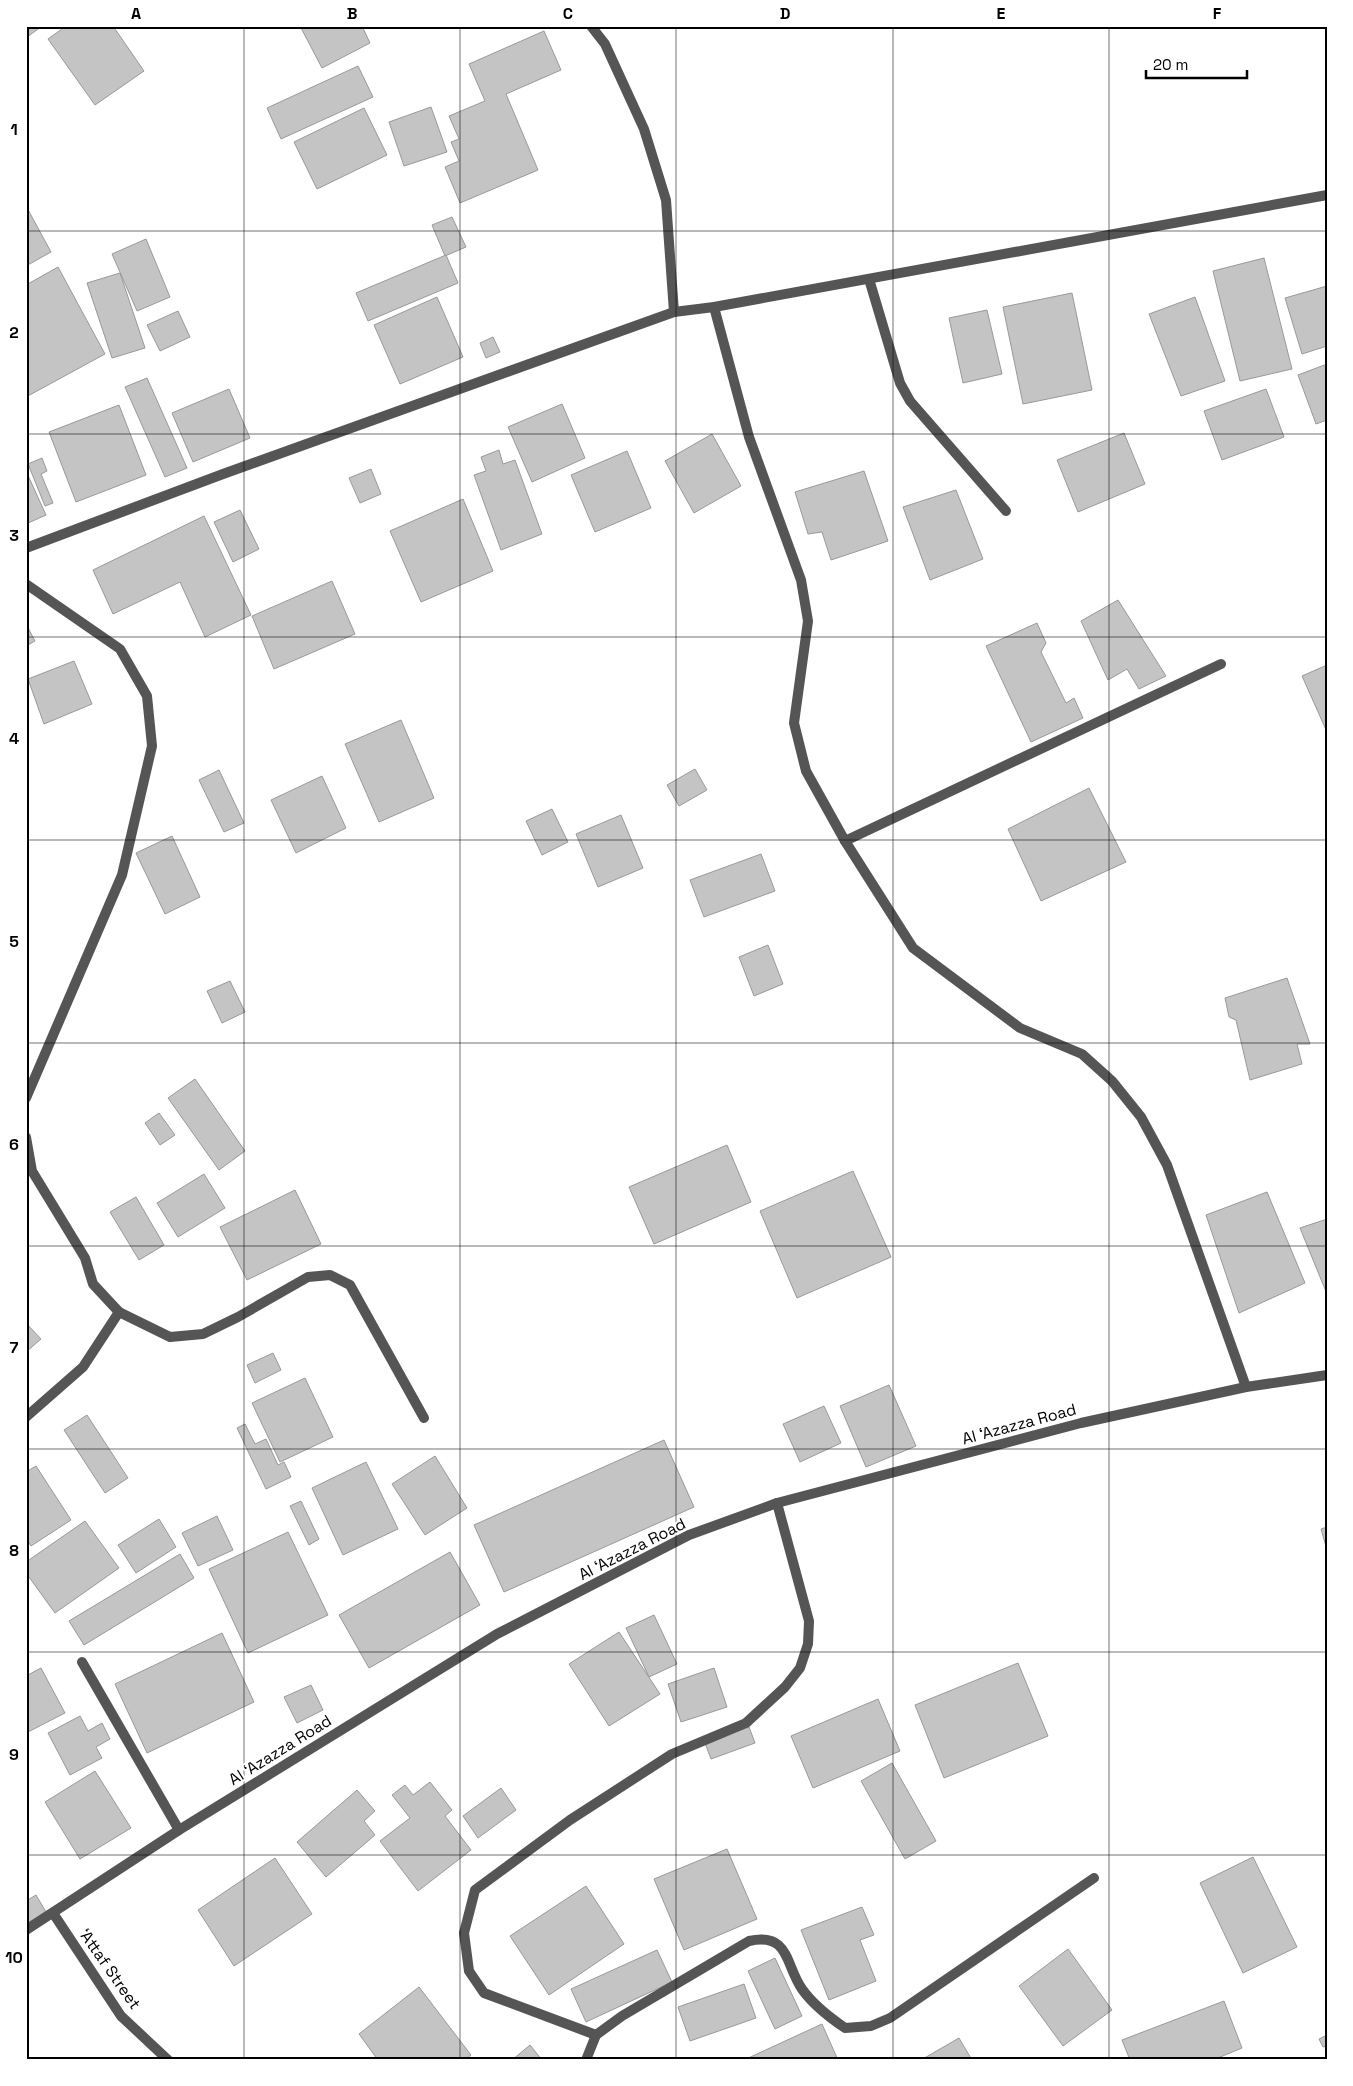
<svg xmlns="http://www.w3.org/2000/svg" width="1353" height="2086" font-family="'Space Grotesk',sans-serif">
	<rect width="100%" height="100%" fill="#fff"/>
	<g fill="#c4c4c4" stroke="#999">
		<path d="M26,26H42L26,38Z"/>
		<path d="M66,26H113L144,71L95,105L48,39Z"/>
		<path d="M300,26H362L370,43L322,68Z"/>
		<path d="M544,31L561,70L506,94L538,170L460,203L445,167L459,161L451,142L459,139L449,116L485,101L469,64Z"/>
		<path d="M358,66L373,97L281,139L267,108Z"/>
		<path d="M431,107L447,152L404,166L389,122Z"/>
		<path d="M364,108L387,155L317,189L294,142Z"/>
		<path d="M26,206L51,252L26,266Z"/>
		<path d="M452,217L466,247L445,256L432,225Z"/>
		<path d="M146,239L170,297L137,311L112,254Z"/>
		<path d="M446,255L458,283L368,321L356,293Z"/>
		<path d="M1264,258L1292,369L1240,381L1213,271Z"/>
		<path d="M58,267L105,354L26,397V285Z"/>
		<path d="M120,273L145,348L112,358L87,283Z"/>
		<path d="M1327,286V346L1302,354L1285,298Z"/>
		<path d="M1072,293L1092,390L1023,404L1003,307Z"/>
		<path d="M437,297L463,357L400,384L374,325Z"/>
		<path d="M1195,297L1225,381L1181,396L1149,314Z"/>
		<path d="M987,310L1002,374L963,383L949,318Z"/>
		<path d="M178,311L190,337L160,351L147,325Z"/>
		<path d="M493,337L500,352L486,358L480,343Z"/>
		<path d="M1327,364V420L1316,424L1298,375Z"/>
		<path d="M147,378L187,468L165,477L125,387Z"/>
		<path d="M229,389L250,438L193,462L172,413Z"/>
		<path d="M1266,389L1284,437L1222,460L1204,411Z"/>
		<path d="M562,404L585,458L532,482L508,427Z"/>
		<path d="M119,405L146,475L76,502L49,432Z"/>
		<path d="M1124,433L1145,484L1078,512L1057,460Z"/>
		<path d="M712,434L741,486L694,513L665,461Z"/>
		<path d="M499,450L503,464L515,460L542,534L501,550L474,475L486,471L481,457Z"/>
		<path d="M627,451L651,508L595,532L571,475Z"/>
		<path d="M42,458L47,471L41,474L53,503L45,506L28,464Z"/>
		<path d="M371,469L381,494L360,503L349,478Z"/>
		<path d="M26,471L46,515L26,524Z"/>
		<path d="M864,471L888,541L831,560L822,532L808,534L795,492Z"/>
		<path d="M956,490L983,559L930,580L903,507Z"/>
		<path d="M463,499L493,571L421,602L390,531Z"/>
		<path d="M240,510L259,549L233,562L214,522Z"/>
		<path d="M204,516L251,615L205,637L180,582L113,614L93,570Z"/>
		<path d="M332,581L355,634L274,669L252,616Z"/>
		<path d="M1118,600L1166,676L1139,689L1127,669L1108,680L1081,621Z"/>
		<path d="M1037,623L1046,643L1041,652L1066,703L1074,698L1083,718L1031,742L986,646Z"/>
		<path d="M26,624L35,641L26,646Z"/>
		<path d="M74,661L92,704L44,724L28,679Z"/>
		<path d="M1327,665V732L1302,676Z"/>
		<path d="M401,720L434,798L379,822L345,744Z"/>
		<path d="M695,769L707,790L679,806L667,785Z"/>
		<path d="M219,770L244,823L224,832L199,780Z"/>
		<path d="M322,776L346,828L296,853L271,800Z"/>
		<path d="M1089,788L1126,862L1041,901L1008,829Z"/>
		<path d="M552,809L568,842L542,855L526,821Z"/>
		<path d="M621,815L643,868L598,887L576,834Z"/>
		<path d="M172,836L200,897L165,914L136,853Z"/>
		<path d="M761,854L775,891L704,917L690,880Z"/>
		<path d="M768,945L783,984L754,996L739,957Z"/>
		<path d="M1287,978L1310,1044H1297L1302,1064L1250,1080L1236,1020L1229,1017L1225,998Z"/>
		<path d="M230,981L245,1012L222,1023L207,991Z"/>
		<path d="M195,1079L245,1151L219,1170L168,1098Z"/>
		<path d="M159,1113L175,1135L160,1145L145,1123Z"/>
		<path d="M727,1145L751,1202L654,1244L629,1187Z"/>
		<path d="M853,1171L891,1257L797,1298L760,1211Z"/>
		<path d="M204,1174L225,1208L178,1237L157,1203Z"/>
		<path d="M295,1190L321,1244L247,1280L220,1227Z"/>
		<path d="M1267,1192L1305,1283L1239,1313L1206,1215Z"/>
		<path d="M136,1197L164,1245L139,1260L110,1212Z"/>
		<path d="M1327,1219V1294L1300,1228Z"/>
		<path d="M26,1323L41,1339L26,1352Z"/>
		<path d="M273,1353L281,1370L255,1383L247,1365Z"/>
		<path d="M305,1378L333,1437L280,1462L252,1403Z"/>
		<path d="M889,1385L916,1446L866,1467L840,1406Z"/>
		<path d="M824,1406L841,1443L800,1462L783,1424Z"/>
		<path d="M87,1415L128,1478L105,1493L64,1430Z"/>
		<path d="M245,1424L255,1444L266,1439L278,1465L284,1462L291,1477L266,1489L237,1428Z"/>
		<path d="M664,1440L694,1507L504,1592L474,1525Z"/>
		<path d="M435,1456L467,1508L425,1535L392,1484Z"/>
		<path d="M366,1462L398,1529L343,1555L312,1488Z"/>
		<path d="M36,1466L71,1520L31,1546L26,1538V1472Z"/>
		<path d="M301,1501L319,1539L309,1545L290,1506Z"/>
		<path d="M217,1516L233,1550L198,1566L182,1533Z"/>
		<path d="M159,1519L176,1547L136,1573L118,1545Z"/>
		<path d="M85,1521L119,1568L55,1613L26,1573V1562Z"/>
		<path d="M1327,1527V1550L1321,1529Z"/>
		<path d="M288,1532L328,1615L248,1653L209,1569Z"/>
		<path d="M450,1552L480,1605L369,1668L339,1615Z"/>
		<path d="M180,1554L194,1578L84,1645L69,1621Z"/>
		<path d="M654,1615L677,1664L649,1677L626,1628Z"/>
		<path d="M619,1632L660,1694L609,1726L569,1664Z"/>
		<path d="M222,1633L254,1702L147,1753L115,1684Z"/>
		<path d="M1018,1663L1048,1736L944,1778L915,1705Z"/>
		<path d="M41,1668L65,1713L26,1733V1676Z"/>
		<path d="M714,1668L727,1707L681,1722L668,1684Z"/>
		<path d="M311,1685L323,1710L297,1723L284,1697Z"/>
		<path d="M878,1699L900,1751L813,1788L791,1736Z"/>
		<path d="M80,1716L88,1731L102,1723L110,1739L96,1747L102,1758L70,1775L48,1733Z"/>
		<path d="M749,1727L755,1743L711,1759L705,1743Z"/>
		<path d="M892,1763L936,1841L905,1859L861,1781Z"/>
		<path d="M95,1771L131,1828L80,1859L45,1802Z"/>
		<path d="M430,1782L452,1810L445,1816L471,1850L418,1891L380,1841L410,1818L392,1795L405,1785L413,1795Z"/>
		<path d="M501,1788L516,1810L478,1838L463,1816Z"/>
		<path d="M357,1790L375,1811L364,1821L375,1835L326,1877L297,1842Z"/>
		<path d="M727,1849L757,1919L684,1950L654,1879Z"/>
		<path d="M1253,1857L1297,1947L1243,1973L1200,1883Z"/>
		<path d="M275,1858L312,1914L234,1966L198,1910Z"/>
		<path d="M586,1886L624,1944L549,1995L510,1936Z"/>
		<path d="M36,1895L46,1912L26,1924V1901Z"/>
		<path d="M862,1907L874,1935L860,1940L876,1981L829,2000L801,1930Z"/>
		<path d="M1068,1949L1112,2010L1063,2046L1019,1986Z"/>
		<path d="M657,1950L672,1982L586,2022L571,1989Z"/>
		<path d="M775,1958L802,2016L775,2029L748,1971Z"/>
		<path d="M744,1984L756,2018L690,2041L678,2007Z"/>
		<path d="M419,1987L471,2055L465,2060H378L359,2034Z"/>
		<path d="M1224,2001L1242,2048L1213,2060H1130L1122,2040Z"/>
		<path d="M822,2024L838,2060H744Z"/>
		<path d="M1327,2035V2046L1323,2047L1319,2039Z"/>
		<path d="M959,2038L972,2060H921Z"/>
		<path d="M530,2045L542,2060H512Z"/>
	</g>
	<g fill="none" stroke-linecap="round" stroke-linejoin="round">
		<g stroke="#555" stroke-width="10">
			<path d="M591,26L605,44L644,129L666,200L674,312"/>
			<path d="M869,279L900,383L910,401L1006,511"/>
			<path d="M714,307L749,437L801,580L808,621L794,723L806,771L845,841L913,948L1020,1028L1082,1054L1112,1081L1141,1117L1167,1165L1246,1387"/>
			<path d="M26,548L223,474L674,312L714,307L1327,195"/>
			<path d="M26,584L120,649L147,696L152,746L122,875L26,1098"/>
			<path d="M845,841L1221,664"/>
			<path d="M26,1137L32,1171L85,1258L93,1284L119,1312L170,1337L203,1334L238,1317L308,1277L330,1275L350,1285L424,1418"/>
			<path d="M26,1417L83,1367L119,1312"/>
			<path d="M82,1662L179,1830"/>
			<path d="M53,1913L121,2016L168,2060"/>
			<path d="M596,2035L484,1993L469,1971L464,1933L475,1890L570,1820L672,1754L746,1723L785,1687L800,1668L808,1644L809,1621L777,1503"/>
			<path d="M586,2060L596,2035L622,2016L749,1941C790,1932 785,1965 802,1989C813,2005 829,2017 845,2028L871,2026L890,2018L1094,1878"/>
		</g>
		<path stroke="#555" stroke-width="10" d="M26,1930L179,1830L497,1634L689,1535L777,1503L1081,1423L1246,1387L1327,1375"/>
	</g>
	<path fill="none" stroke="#000" stroke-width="1" stroke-opacity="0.55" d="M244,26V2060M460,26V2060M676,26V2060M893,26V2060M1109,26V2060M26,231H1327M26,434H1327M26,637H1327M26,840H1327M26,1043H1327M26,1246H1327M26,1449H1327M26,1652H1327M26,1855H1327"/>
	<g text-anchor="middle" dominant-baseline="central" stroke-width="4" stroke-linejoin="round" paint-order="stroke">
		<g font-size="16" fill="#000" stroke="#fff">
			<text transform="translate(1019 1424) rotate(-15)">Al ‘Azazza Road</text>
			<text transform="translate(632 1549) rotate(-27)">Al ‘Azazza Road</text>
			<text transform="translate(280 1750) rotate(-32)">Al ‘Azazza Road</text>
			<text transform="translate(110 1969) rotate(55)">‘Attaf Street</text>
		</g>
	</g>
	<rect width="1353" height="2086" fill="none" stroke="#ffffff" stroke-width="55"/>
	<path d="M1146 70v8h101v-8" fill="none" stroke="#000000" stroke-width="2.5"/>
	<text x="1153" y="70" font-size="15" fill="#000000" stroke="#ffffff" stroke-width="4" paint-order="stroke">20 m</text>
	<rect x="28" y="28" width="1298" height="2030" fill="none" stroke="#000" stroke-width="2"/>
	<g font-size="16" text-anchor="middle" font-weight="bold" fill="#000">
		<text x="136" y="19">A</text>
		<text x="352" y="19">B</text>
		<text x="568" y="19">C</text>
		<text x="785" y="19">D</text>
		<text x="1001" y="19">E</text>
		<text x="1217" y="19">F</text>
		<text x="14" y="135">1</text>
		<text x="14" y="338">2</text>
		<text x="14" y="541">3</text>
		<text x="14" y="744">4</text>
		<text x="14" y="947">5</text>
		<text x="14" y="1150">6</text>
		<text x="14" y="1353">7</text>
		<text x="14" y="1556">8</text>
		<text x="14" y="1760">9</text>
		<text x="14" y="1963">10</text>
	</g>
</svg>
